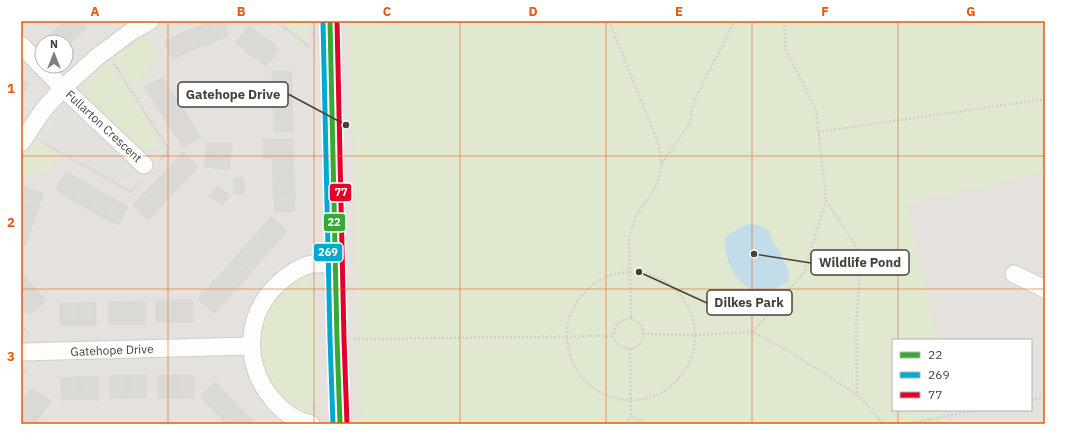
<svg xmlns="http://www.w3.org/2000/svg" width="1066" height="445" font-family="'IBM Plex Sans',sans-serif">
	<rect width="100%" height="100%" fill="#f2f0ed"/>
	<path fill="#e5e1dc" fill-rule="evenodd" d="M21,21H1045V424H21ZM42,42H66V66H42ZM893,340H1031V410H893Z"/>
	<g fill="#e0e8d0">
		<path d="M280,21H308V42Z"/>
		<path d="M349,21H1045V172L907,204L938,340H893V410H944L947,422L957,420L958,424H361Z"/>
		<path d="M148,34L157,51C151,67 147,75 132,85L115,60V56Z"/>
		<path d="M109,61L112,62L164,147L155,148L153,147L146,151H140L83,100L88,93L83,84Z"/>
		<path d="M38,142L61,156L54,167L31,178L21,173V165L34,143Z"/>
		<path d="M310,273V281L315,289L318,403L313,409V417L296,410L280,396L268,382L261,362L260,330L265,313L275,298L285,287L299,278Z"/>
	</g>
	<path fill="#e3e1de" d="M67,104L74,105L130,158L131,165L129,172L121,183L39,138Z"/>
	<path fill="#c3dcea" d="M752,224L760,226L768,230L770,233L773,242L780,251L783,260L788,269L789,282C783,284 777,288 772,290C768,291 763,290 759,290C735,288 724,260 725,238L741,226Z"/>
	<g fill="#dbd9d6" stroke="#dad7d3">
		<path d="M65,21H80L87,28L75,39L61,24Z"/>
		<path d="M211,21H223L229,35L215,41L207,23Z"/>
		<path d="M207,23L215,41L200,47L192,29Z"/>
		<path d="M61,24L75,39L66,47V42H56L50,35Z"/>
		<path d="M249,26L264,37L251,55L236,43Z"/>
		<path d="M192,29L200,47L186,53L178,35Z"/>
		<path d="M178,35L186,53L172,59L164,41Z"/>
		<path d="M264,37L279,49L266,66L251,55Z"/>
		<path d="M272,71H291L292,86L273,87Z"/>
		<path d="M163,77L172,92L155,103L145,88Z"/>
		<path d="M21,79L29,84L21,97Z"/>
		<path d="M292,86V101L273,102V87Z"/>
		<path d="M172,92L182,107L164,118L155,103Z"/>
		<path d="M292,101L293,116L274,117L273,102Z"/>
		<path d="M182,107L191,122L174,133L164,118Z"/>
		<path d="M293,116V131L274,132V117Z"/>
		<path d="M191,122L201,137L184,148L174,133Z"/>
		<path d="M293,139V157L264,158L263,140Z"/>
		<path d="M207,143H232V152L207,151Z"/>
		<path d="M183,152L198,167L186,180L170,166Z"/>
		<path d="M206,152L230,154L229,169L205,167Z"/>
		<path d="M293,157L294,175L273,176V158Z"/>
		<path d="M170,166L186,180L173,193L158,179Z"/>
		<path d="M66,172L82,181L71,199L56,190Z"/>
		<path d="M294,175L295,193L274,194L273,176Z"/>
		<path d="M234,178H243L244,194H234Z"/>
		<path d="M158,179L173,193L161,207L145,192Z"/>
		<path d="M82,181L97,189L87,208L71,199Z"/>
		<path d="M218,186L230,195L222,205L210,196Z"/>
		<path d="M24,187L43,194L37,211L21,205V194Z"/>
		<path d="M97,189L113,198L102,217L87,208Z"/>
		<path d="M145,192L161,207L148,220L133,205Z"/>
		<path d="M295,193V211L275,212L274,194Z"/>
		<path d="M113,198L128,207L118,225L102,217Z"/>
		<path d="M21,205L37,211L31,228L21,224Z"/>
		<path d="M271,217L287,231L275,245L259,231Z"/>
		<path d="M21,224L31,228L25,245L21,243Z"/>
		<path d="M259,231L275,245L263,258L247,244Z"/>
		<path d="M247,244L263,258L251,272L235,258Z"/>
		<path d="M235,258L251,272L239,286L222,272Z"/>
		<path d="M21,272L32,285L21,295Z"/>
		<path d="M222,272L239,286L226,300L210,285Z"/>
		<path d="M32,285L46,301L29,315L21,306V295Z"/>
		<path d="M210,285L226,300L214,313L198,299Z"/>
		<rect x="156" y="300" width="18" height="22"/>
		<path d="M174,300H192L193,322H174Z"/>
		<path d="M145,301V324H127V302Z"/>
		<path d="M96,302V325H78V303Z"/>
		<rect x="109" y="302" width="18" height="22"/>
		<rect x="60" y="303" width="18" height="22"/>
		<rect x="110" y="375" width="18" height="23"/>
		<path d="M128,375H146V397L128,398Z"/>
		<rect x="176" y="375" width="18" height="23"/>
		<path d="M176,375V398H158V376Z"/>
		<rect x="80" y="377" width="18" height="23"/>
		<path d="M80,377V400H62L61,378Z"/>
		<path d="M215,382L228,396L213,410L200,397Z"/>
		<path d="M32,388L51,401L38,419L21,406V403Z"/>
		<path d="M228,396L241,409L226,423L213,410Z"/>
		<path d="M21,406L38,419L35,424H21Z"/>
		<path d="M241,409L254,422L252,424H226Z"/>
	</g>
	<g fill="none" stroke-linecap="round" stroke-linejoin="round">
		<g stroke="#d0cecb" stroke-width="19">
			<g id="street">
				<path d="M330,21L337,339L340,424"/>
				<path d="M21,45L63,88L144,165"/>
				<path d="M21,143L44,109L63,88L97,57L132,31L150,21"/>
				<path d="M1014,274L1045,289"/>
				<path d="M21,352L251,346"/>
				<path d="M311,424C297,421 283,412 273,400C243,364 244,314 280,282C288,275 297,268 308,265C317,263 327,264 336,264"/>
			</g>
		</g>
		<g stroke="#d2d0cc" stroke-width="2.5" stroke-dasharray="2 2" stroke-linecap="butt">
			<path d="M276,21L311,48"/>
			<path d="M609,21L658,142L662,163L657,185L636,216L629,238L631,318"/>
			<path d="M784,21L786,50L816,109L826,200L850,237L861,256L858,304L856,322L857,395"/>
			<path d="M114,64L169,150L160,160"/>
			<path d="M818,132L1045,99"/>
			<path d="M42,142L131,192L141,181"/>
			<path d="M662,163L690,123L694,101L735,21"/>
			<circle cx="631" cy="336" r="64"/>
			<path d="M631,318C634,321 638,322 641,325C643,329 644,334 643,338C638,356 609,349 614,330C616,322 624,320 631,318Z"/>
			<path d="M21,326L29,334"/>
			<path d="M753,332L804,272L826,200"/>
			<path d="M643,334L695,335L753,332L794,354L857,395L865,402L883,424"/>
			<path d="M354,339L614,336"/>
			<path d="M630,349L631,416"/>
			<path d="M21,378L27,369"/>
			<path d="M1031,400L1045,397"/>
			<path d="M626,424L631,416L644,424"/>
			<path d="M908,424L977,410"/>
		</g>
		<use href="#street" stroke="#fdfdfc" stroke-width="17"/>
		<g stroke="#fff" stroke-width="8">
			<path id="bus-1" d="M330,21L337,339L340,424"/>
		</g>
		<g stroke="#fff" stroke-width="8">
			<path id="bus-2" d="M323,21L330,339L333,424"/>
		</g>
		<g stroke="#fff" stroke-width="8">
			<path id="bus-3" d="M337,21L344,339L347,424"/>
		</g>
		<use href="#bus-1" stroke="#39a935" stroke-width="5"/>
		<use href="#bus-2" stroke="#00a9ce" stroke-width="5"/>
		<use href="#bus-3" stroke="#e4002b" stroke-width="5"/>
	</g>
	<path fill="none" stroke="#e8590c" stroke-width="1" stroke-opacity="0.55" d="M168,21V424M314,21V424M460,21V424M606,21V424M752,21V424M898,21V340M21,156H1045M21,289H1045M898,410V424"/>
	<g text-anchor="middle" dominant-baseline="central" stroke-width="3.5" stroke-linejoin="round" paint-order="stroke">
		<g font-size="12" fill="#47413a" stroke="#fff">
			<text transform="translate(104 126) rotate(43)">Fullarton Crescent</text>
			<text transform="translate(112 350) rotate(-2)">Gatehope Drive</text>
		</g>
	</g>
	<path fill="none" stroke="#47413a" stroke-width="1.5" d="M346 125L288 94M754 254L811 263M639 272L707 303"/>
	<g fill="#47413a" stroke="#fff" stroke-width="1.5">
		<circle cx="346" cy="125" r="4"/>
		<circle cx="754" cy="254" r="4"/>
		<circle cx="639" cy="272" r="4"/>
	</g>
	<g fill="#fff" stroke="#47413a" stroke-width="1.5">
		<rect x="178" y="82" width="110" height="25" rx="4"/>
		<rect x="811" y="250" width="98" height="25" rx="4"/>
		<rect x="707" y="290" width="85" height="25" rx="4"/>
	</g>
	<g font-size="13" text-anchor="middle" font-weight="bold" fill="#47413a">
		<text x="233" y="99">Gatehope Drive</text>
		<text x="860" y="267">Wildlife Pond</text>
		<text x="749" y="307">Dilkes Park</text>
	</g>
	<g stroke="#fff" stroke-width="1.5">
		<rect x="329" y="183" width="23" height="19" rx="4" fill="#e4002b"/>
		<rect x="323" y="213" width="23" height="19" rx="4" fill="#39a935"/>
		<rect x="313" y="243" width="30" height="19" rx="4" fill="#00a9ce"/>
	</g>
	<g font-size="11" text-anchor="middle" font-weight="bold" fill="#fff">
		<text x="341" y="196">77</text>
		<text x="334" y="226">22</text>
		<text x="328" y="256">269</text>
	</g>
	<rect width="1066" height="445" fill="none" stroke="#ffffff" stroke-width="44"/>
	<rect x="892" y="339" width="140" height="72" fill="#ffffff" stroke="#b5b3b0"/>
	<rect x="900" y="352" width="20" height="6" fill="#39a935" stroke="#b5b3b0"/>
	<text x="928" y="359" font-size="12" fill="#47413a">22</text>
	<rect x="900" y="372" width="20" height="6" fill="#00a9ce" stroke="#b5b3b0"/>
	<text x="928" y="379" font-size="12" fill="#47413a">269</text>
	<rect x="900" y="392" width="20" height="6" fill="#e4002b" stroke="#b5b3b0"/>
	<text x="928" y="399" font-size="12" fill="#47413a">77</text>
	<g transform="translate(54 54)"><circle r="19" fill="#ffffff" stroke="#b5b3b0"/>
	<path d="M0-3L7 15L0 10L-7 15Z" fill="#837e79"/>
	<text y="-6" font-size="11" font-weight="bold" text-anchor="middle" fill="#47413a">N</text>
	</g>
	<rect x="22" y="22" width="1022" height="401" fill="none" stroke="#e8590c" stroke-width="1.5"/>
	<g font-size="13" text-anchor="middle" font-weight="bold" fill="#e8590c">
		<text x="95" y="16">A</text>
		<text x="241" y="16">B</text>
		<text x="387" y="16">C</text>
		<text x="533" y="16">D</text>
		<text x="679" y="16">E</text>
		<text x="825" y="16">F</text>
		<text x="971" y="16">G</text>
		<text x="11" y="93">1</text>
		<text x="11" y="227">2</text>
		<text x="11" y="361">3</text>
	</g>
</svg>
